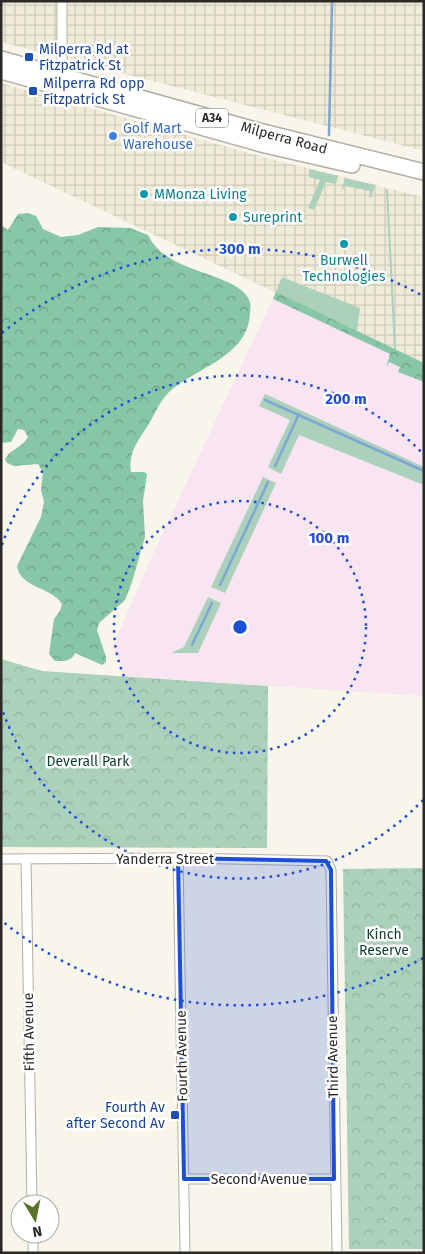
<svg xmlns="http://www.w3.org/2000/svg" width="425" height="1254" font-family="'Fira Sans',sans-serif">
	<defs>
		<pattern id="industrial-grid" width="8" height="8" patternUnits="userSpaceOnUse" patternTransform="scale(1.25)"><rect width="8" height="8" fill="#f0ebd9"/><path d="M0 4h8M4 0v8" fill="none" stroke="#cecaba"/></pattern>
		<pattern id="forest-crowns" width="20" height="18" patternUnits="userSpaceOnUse" patternTransform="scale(1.25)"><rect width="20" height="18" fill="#87c6a6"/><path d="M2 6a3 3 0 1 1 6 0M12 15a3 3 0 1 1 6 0" fill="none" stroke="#6fa187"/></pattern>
		<pattern id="park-crowns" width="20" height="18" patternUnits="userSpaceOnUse" patternTransform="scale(1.25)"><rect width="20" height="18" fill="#abd0bc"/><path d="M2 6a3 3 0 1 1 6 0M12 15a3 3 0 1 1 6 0" fill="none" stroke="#93b3a1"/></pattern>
	</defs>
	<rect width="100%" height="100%" fill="#f8f5ea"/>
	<path fill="#f9e4f2" d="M276,292L424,363V696L123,676L121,661L112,648L154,552Z"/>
	<g fill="url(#industrial-grid)">
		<path d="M1,1H424V151L1,42Z"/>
		<path d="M1,83L267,158L424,197V363L1,162Z"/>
	</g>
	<g fill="#abd0bc">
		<path d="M309,169L338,176L336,184L326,182L314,210L308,208L320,180L309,177Z"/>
		<path d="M345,178L375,185L371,198L369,197L370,191L345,186L341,191Z"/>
		<path d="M386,189L388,190L396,350L394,349Z"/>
		<path d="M282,277L360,308L357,331L275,294Z"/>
		<path d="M265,394L424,467V485L299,435L281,474L268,467L290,420L259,406Z"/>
		<path d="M263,477L276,483L225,593L211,587Z"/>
		<path d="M208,597L221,603L198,653H171L184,647Z"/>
	</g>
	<g fill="url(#forest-crowns)">
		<path d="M28,213L36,216L43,229L61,237L78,235L98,227L130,228L148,235C167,276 239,271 250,302C251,305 250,310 250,313C248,357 197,367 169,392C158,403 154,417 145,430C136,443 128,456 131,472H144L147,474L143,501L145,537L132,582L125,600L99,623L97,630L106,657V662L102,665L75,653C71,662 64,661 55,661L49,654L54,619L60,611L62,604C52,587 20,588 17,566L41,517L44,502L41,490L43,472L38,464L14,466L7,463L5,459C10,449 22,448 28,437L24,430L18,429L11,442L1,443V225L8,230L18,214Z"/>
		<path d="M276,292L424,363V382L398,372L400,367L389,362L386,368L390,354L273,299Z"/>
	</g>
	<g fill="url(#park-crowns)">
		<path d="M1,659L42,671L268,686L267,848L1,847Z"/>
		<path d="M424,868V1249H349L343,869Z"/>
	</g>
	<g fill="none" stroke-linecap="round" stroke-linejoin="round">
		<g stroke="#7da6d2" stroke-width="2.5">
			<path d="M329,135L332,1"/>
			<path d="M265,400L424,471"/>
			<path d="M275,466L299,414"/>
			<path d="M220,585L268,482"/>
			<path d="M192,645L212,603"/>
		</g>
		<g stroke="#b2afa5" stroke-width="11">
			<g id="minor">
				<path d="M62,1V76"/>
				<path d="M178,858L185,1253"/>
				<path d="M1,859L178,858L327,861L331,870L337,1253"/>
				<path d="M26,859L32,1204"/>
				<path d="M184,1179H334"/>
				<path d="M33,1234V1253"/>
			</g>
		</g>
		<g stroke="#b2afa5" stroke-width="18">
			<g id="trunk">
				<path d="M1,59L259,131L424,172"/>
				<path d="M1,71L265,145L352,165"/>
			</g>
		</g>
		<use href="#minor" stroke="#fff" stroke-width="9"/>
		<use href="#trunk" stroke="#fff" stroke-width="15"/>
	</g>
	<path fill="#1d4ed8" fill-opacity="0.2" stroke="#1d4ed8" stroke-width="4" stroke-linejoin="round" d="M178,858L326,861L331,870L334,1179H184Z"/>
	<g fill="none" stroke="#1d4ed8" stroke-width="2.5" stroke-dasharray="2.5 5">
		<circle cx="240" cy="627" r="126"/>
		<path d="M423 800A252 252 0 0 1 2 709M2 545A252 252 0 0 1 423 454"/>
		<path d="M423 958A378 378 0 0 1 2 921M2 333A378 378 0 0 1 423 296"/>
	</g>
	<g fill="#1a4fb4" stroke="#fff" stroke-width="2">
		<rect x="24" y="52" width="10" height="10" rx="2.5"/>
		<rect x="28" y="86" width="10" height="10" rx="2.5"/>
		<rect x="170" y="1110" width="10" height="10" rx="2.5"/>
	</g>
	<circle fill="#3f7fe0" stroke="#fff" stroke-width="2" cx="113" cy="136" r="5"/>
	<g fill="#0f9aa8" stroke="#fff" stroke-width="2">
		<circle cx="144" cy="194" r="5"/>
		<circle cx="233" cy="217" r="5"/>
		<circle cx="344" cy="244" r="5"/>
	</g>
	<g text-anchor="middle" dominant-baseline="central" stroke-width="5" stroke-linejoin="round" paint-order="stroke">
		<rect fill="#fff" stroke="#6a6966" stroke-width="1" x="196" y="108.5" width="32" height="19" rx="4"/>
		<g font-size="12" font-weight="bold" fill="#2a2925">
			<text x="212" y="118">A34</text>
		</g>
		<g font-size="14" fill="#164399" stroke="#fff" text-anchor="start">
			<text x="39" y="49">Milperra Rd at<tspan x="39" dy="16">Fitzpatrick St</tspan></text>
			<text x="43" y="83">Milperra Rd opp<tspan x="43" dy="16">Fitzpatrick St</tspan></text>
			<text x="165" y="1107" text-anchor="end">Fourth Av<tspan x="165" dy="16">after Second Av</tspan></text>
		</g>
		<g font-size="14" fill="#366cbe" stroke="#fff" text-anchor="start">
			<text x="123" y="128">Golf Mart<tspan x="123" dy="16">Warehouse</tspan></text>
		</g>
		<g font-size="14" fill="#2a2925" stroke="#fff">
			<text transform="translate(284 138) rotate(15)">Milperra Road</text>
			<text x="165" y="859">Yanderra Street</text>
			<text transform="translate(29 1032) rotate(-91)">Fifth Avenue</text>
			<text transform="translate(182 1056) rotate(-91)">Fourth Avenue</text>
			<text transform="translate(333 1057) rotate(-91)">Third Avenue</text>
			<text x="259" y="1179">Second Avenue</text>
		</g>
		<g font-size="14" fill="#0d838f" stroke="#fff" text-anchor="start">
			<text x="154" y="194">MMonza Living</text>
			<text x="243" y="217">Sureprint</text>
			<text x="344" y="260" text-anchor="middle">Burwell<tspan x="344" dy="16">Technologies</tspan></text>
		</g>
		<g font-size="14" fill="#0b3f2a" stroke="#fff">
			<text x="88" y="761">Deverall Park</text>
			<text x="384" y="934">Kinch<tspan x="384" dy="16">Reserve</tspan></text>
		</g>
	</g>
	<circle cx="240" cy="627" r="8" fill="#1d4ed8" stroke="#fff" stroke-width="2.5"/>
	<g font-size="15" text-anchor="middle" font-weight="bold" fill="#1d4ed8" stroke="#fff" stroke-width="5" stroke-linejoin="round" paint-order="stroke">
		<text x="240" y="254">300 m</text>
		<text x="346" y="404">200 m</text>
		<text x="329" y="543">100 m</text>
	</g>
	<rect width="425" height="1254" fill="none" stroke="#2a2925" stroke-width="5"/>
	<g transform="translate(35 1219) rotate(170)"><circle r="24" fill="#ffffff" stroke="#aaa9a8"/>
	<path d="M0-4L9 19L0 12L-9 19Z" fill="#577328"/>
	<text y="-8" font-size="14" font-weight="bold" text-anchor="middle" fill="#2a2925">N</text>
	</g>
</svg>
